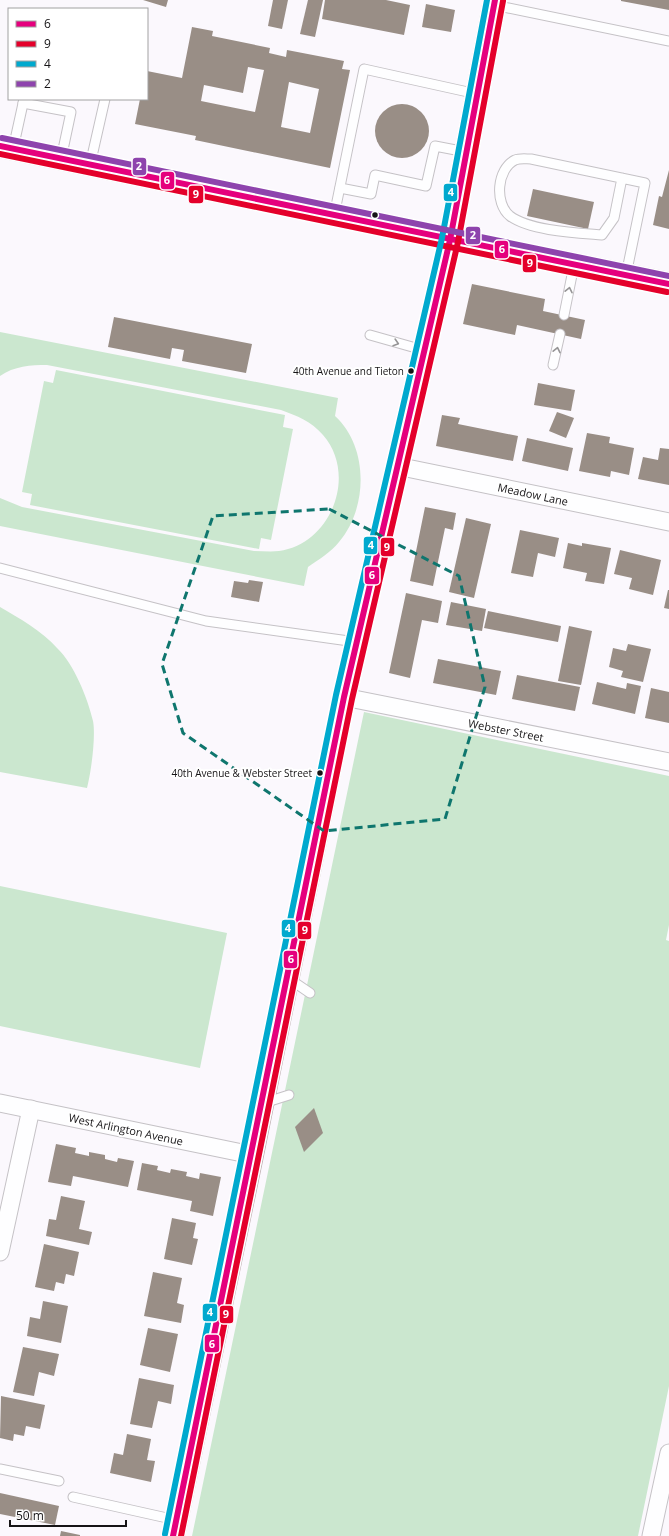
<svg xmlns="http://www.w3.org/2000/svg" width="669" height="1536" font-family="'Open Sans',sans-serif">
	<rect width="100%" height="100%" fill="#fbf8fd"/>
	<g fill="#cbe7cf">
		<path d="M0,332L338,398L335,416C369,447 368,508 339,542C331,552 318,560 308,567L304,586L0,526V498L22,507L254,551C262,551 271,552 279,551C331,544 358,475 323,435C311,421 297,416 281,410L47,365C31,365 14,366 0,376Z"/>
		<path d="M56,370L285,415L283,427L293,429L271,540L261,538L259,549L30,505L32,494L22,492L44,381L53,383Z"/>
		<path d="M0,607C19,618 42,631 57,648C74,664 88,699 93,721C96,736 91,773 87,788L0,772Z"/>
		<path d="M364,712L669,776V925L666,940L669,941V1386L638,1536H192Z"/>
		<path d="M0,886L227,933L200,1068L0,1026Z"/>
	</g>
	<g fill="#998e86" fill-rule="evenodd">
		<path d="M143,0H168L166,7Z"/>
		<path d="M273,0H288L282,29L268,26Z"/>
		<path d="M308,0H323L315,37L300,34Z"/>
		<path d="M325,0H386L410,5L404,35L322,19Z"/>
		<path d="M621,0H669V10L621,1Z"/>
		<path d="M426,4L455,10L451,32L422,27Z"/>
		<path d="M192,27L213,31L212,36L270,48L269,53L286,57L287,50L344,61L342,69L350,70L330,168L195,140L196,136L135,124L140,99H147V71L182,78ZM248,67L264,70L255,112L201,101L204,85L243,93ZM289,82L319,89L310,133L281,127Z"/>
		<circle cx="402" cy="131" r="27"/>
		<path d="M669,170V229L653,225L659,196L662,197Z"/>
		<path d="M533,189L594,202L588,229L527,216Z"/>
		<path d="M472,284L545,299L543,311L585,320L581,339L517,325L515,335L463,324Z"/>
		<path d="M114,317L252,344L246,373L182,361L184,350L172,348L170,359L108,347Z"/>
		<path d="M538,383L575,390L571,411L534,405Z"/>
		<path d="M557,412L574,418L566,438L549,431Z"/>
		<path d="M442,415L460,418L458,424L518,436L513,461L436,446Z"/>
		<path d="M587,433L610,437L609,443L634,448L629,475L611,471L610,477L579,471Z"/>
		<path d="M527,438L573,448L568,471L522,461Z"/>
		<path d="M660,448L669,449V485L638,479L643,457L658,460Z"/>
		<path d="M425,507L456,513L453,530L445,528L433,586L410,581Z"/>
		<path d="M466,518L491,524L474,598L449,592Z"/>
		<path d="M520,530L559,538L555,557L538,553L533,577L511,573Z"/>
		<path d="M568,543L582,546V543L611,548L604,584L585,581L587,573L563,568Z"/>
		<path d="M620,550L661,560L653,595L629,589L632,578L614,574Z"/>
		<path d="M249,580L263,582L259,602L231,597L234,581L248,583Z"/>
		<path d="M668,590H669V609L664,608Z"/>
		<path d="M406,593L442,601L438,623L422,620L410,678L389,673Z"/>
		<path d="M451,602L486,609L482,631L446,625Z"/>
		<path d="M488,611L561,626L558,642L484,628Z"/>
		<path d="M569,626L592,631L581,685L558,681Z"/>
		<path d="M628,644L651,649L643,682L621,677L623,671L609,667L613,648L626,651Z"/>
		<path d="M438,659L501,671L496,695L433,683Z"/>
		<path d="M517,675L580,687L575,711L512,699Z"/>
		<path d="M597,682L626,689L627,683L641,686L635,714L592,704Z"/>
		<path d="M651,688L669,692V723L645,718Z"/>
		<path d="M314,1108L323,1133L304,1152L295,1127Z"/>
		<path d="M56,1144L76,1148L75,1153L89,1156V1152L105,1155V1159L117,1162L118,1158L134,1161L128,1187L73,1176L71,1186L48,1182Z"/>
		<path d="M142,1163L158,1166L157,1170L170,1173L171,1169L187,1172L186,1176L199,1179L200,1173L221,1177L213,1216L190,1211L192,1201L137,1190Z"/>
		<path d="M61,1196L85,1201L79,1229L92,1232L89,1245L46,1236L49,1219L56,1220Z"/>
		<path d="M172,1218L196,1223L193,1238L198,1239L192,1265L164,1259Z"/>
		<path d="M44,1244L79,1252L74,1276L66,1274L64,1284L56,1282L54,1291L35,1287Z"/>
		<path d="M153,1272L182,1278L177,1303L184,1305L181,1323L144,1316Z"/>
		<path d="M43,1301L68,1306L61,1343L27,1336L30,1317L40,1319Z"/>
		<path d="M148,1328L178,1334L170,1372L140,1365Z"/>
		<path d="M23,1347L59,1354L54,1376L39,1372L34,1396L13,1392Z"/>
		<path d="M139,1378L174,1385L171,1404L158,1401L152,1428L130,1424Z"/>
		<path d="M1,1396L45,1405L40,1429L26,1426L24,1436L14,1434L13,1441L0,1438Z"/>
		<path d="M127,1434L151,1439L147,1460L155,1461L151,1482L110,1473L114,1453L123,1455Z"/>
		<path d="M0,1493L59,1506L55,1525L0,1514Z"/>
		<path d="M61,1531L80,1535V1536H60Z"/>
	</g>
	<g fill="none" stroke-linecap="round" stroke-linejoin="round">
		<g stroke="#c5c2c6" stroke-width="11">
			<g id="service">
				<path d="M494,5L669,41"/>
				<path d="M23,103L71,112L61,159"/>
				<path d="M13,149L24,99"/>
				<path d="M90,165L105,99"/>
				<path d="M622,178L614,218L602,235C578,233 530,231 510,216C494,203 497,169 515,160C520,158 526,159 531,159L645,183L626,275"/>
				<path d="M340,188L371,194L375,175L426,186L435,146L466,152"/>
				<path d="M334,216L364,69L477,94"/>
				<path d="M564,315L574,265"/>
				<path d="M370,335L423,350"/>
				<path d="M553,365L560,334"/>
				<path d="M0,568L206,621L356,642"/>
				<path d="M288,978L310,993"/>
				<path d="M264,1103L289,1095"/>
				<path d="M0,1469L59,1481"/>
				<path d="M73,1497L176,1520"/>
			</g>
		</g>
		<g stroke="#c5c2c6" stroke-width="19">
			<g id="minor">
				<path d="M397,466L669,522"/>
				<path d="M344,697L669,762"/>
				<path d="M0,1103L252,1155"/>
				<path d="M0,1252L31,1109"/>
				<path d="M651,1536L669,1453"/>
			</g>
		</g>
		<g stroke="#c5c2c6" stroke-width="24">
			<path id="secondary" d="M0,146L669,284"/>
		</g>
		<g stroke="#bdadaf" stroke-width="24">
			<path id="primary" d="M173,1536L252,1155L344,697L450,240L495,0"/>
		</g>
		<use href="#service" stroke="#fefeff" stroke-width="9"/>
		<use href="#minor" stroke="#fefeff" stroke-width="17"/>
		<use href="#secondary" stroke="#f8f5f5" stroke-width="22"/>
		<use href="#primary" stroke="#f4eaeb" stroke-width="22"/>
		<g stroke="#fff" stroke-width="9">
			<g id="bus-1">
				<path d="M0,146L669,284"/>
				<path d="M173,1536L344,697L450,240L495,0"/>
			</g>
		</g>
		<g stroke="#fff" stroke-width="9">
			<g id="bus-2">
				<path d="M0,154L667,292"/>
				<path d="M181,1536L352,699L458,242L503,1"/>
			</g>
		</g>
		<g stroke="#fff" stroke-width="9">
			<path id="bus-3" d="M165,1534L336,695L442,238L487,0"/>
		</g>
		<g stroke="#fff" stroke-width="9">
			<path id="bus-4" d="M2,138L669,276"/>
		</g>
		<use href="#bus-1" stroke="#e5007d" stroke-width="6"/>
		<use href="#bus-2" stroke="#e4002b" stroke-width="6"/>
		<use href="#bus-3" stroke="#00a9ce" stroke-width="6"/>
		<use href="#bus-4" stroke="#8e44ad" stroke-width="6"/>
	</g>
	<defs><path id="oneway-chevron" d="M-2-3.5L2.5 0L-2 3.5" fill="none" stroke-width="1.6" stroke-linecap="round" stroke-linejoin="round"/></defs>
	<g stroke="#969596">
		<use href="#oneway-chevron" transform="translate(569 290) rotate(-78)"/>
		<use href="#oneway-chevron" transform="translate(396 343) rotate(17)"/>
		<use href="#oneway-chevron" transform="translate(557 350) rotate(-78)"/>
	</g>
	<path fill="none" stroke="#0f766e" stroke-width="3" stroke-dasharray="8 5" stroke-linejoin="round" d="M329,509L459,576L485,687L445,819L324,831L183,733L162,664L213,516Z"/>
	<g fill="#161416" stroke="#fff" stroke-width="1.5">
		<circle cx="375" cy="215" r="3.5"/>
		<circle cx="411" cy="371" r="3.5"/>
		<circle cx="320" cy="773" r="3.5"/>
	</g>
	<g text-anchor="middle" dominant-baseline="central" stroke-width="4" stroke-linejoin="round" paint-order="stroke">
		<g font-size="10" fill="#161416" stroke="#fff" text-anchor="end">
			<text x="404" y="371">40th Avenue and Tieton</text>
			<text x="312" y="773">40th Avenue &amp; Webster Street</text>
		</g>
		<g font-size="11" fill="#161416" stroke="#fff">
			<text transform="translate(533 494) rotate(12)">Meadow Lane</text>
			<text transform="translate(506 730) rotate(11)">Webster Street</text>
			<text transform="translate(126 1129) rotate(12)">West Arlington Avenue</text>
		</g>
	</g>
	<g stroke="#fff" stroke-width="1.5">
		<rect x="132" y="157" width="15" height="19" rx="4" fill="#8e44ad"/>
		<rect x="160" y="171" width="15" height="19" rx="4" fill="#e5007d"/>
		<rect x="443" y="183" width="15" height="19" rx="4" fill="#00a9ce"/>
		<rect x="188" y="185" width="16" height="19" rx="4" fill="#e4002b"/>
		<rect x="465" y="226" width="16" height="19" rx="4" fill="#8e44ad"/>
		<rect x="494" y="240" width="15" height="19" rx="4" fill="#e5007d"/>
		<rect x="522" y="254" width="15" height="19" rx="4" fill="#e4002b"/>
		<rect x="363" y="536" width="15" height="19" rx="4" fill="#00a9ce"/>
		<rect x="380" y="537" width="15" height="20" rx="4" fill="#e4002b"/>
		<rect x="364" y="566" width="16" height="19" rx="4" fill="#e5007d"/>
		<rect x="281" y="919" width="15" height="19" rx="4" fill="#00a9ce"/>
		<rect x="297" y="921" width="15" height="19" rx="4" fill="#e4002b"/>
		<rect x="283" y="950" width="15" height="19" rx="4" fill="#e5007d"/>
		<rect x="202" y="1303" width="16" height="19" rx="4" fill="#00a9ce"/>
		<rect x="219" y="1305" width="15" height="19" rx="4" fill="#e4002b"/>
		<rect x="204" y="1334" width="16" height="19" rx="4" fill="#e5007d"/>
	</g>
	<g font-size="11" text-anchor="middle" font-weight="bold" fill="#fff">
		<text x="139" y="170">2</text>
		<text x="167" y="184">6</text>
		<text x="451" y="196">4</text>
		<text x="196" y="198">9</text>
		<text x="473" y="239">2</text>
		<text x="502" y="253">6</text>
		<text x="530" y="267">9</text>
		<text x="371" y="549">4</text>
		<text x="387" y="551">9</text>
		<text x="372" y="579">6</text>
		<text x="288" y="932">4</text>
		<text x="305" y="934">9</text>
		<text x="291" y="963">6</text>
		<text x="210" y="1316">4</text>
		<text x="226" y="1318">9</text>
		<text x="212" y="1348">6</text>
	</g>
	<rect x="8" y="8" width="140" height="92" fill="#ffffff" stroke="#a2a1a2"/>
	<rect x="16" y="21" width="20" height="6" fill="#e5007d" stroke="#a2a1a2"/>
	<text x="44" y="28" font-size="12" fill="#161416">6</text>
	<rect x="16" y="41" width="20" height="6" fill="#e4002b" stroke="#a2a1a2"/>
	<text x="44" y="48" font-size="12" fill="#161416">9</text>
	<rect x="16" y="61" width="20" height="6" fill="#00a9ce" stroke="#a2a1a2"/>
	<text x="44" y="68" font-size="12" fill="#161416">4</text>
	<rect x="16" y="81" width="20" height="6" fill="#8e44ad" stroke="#a2a1a2"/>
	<text x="44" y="88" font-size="12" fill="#161416">2</text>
	<path d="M10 1520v6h116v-6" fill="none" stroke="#161416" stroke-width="2"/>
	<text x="16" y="1520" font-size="12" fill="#161416" stroke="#ffffff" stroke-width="3" paint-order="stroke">50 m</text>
</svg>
